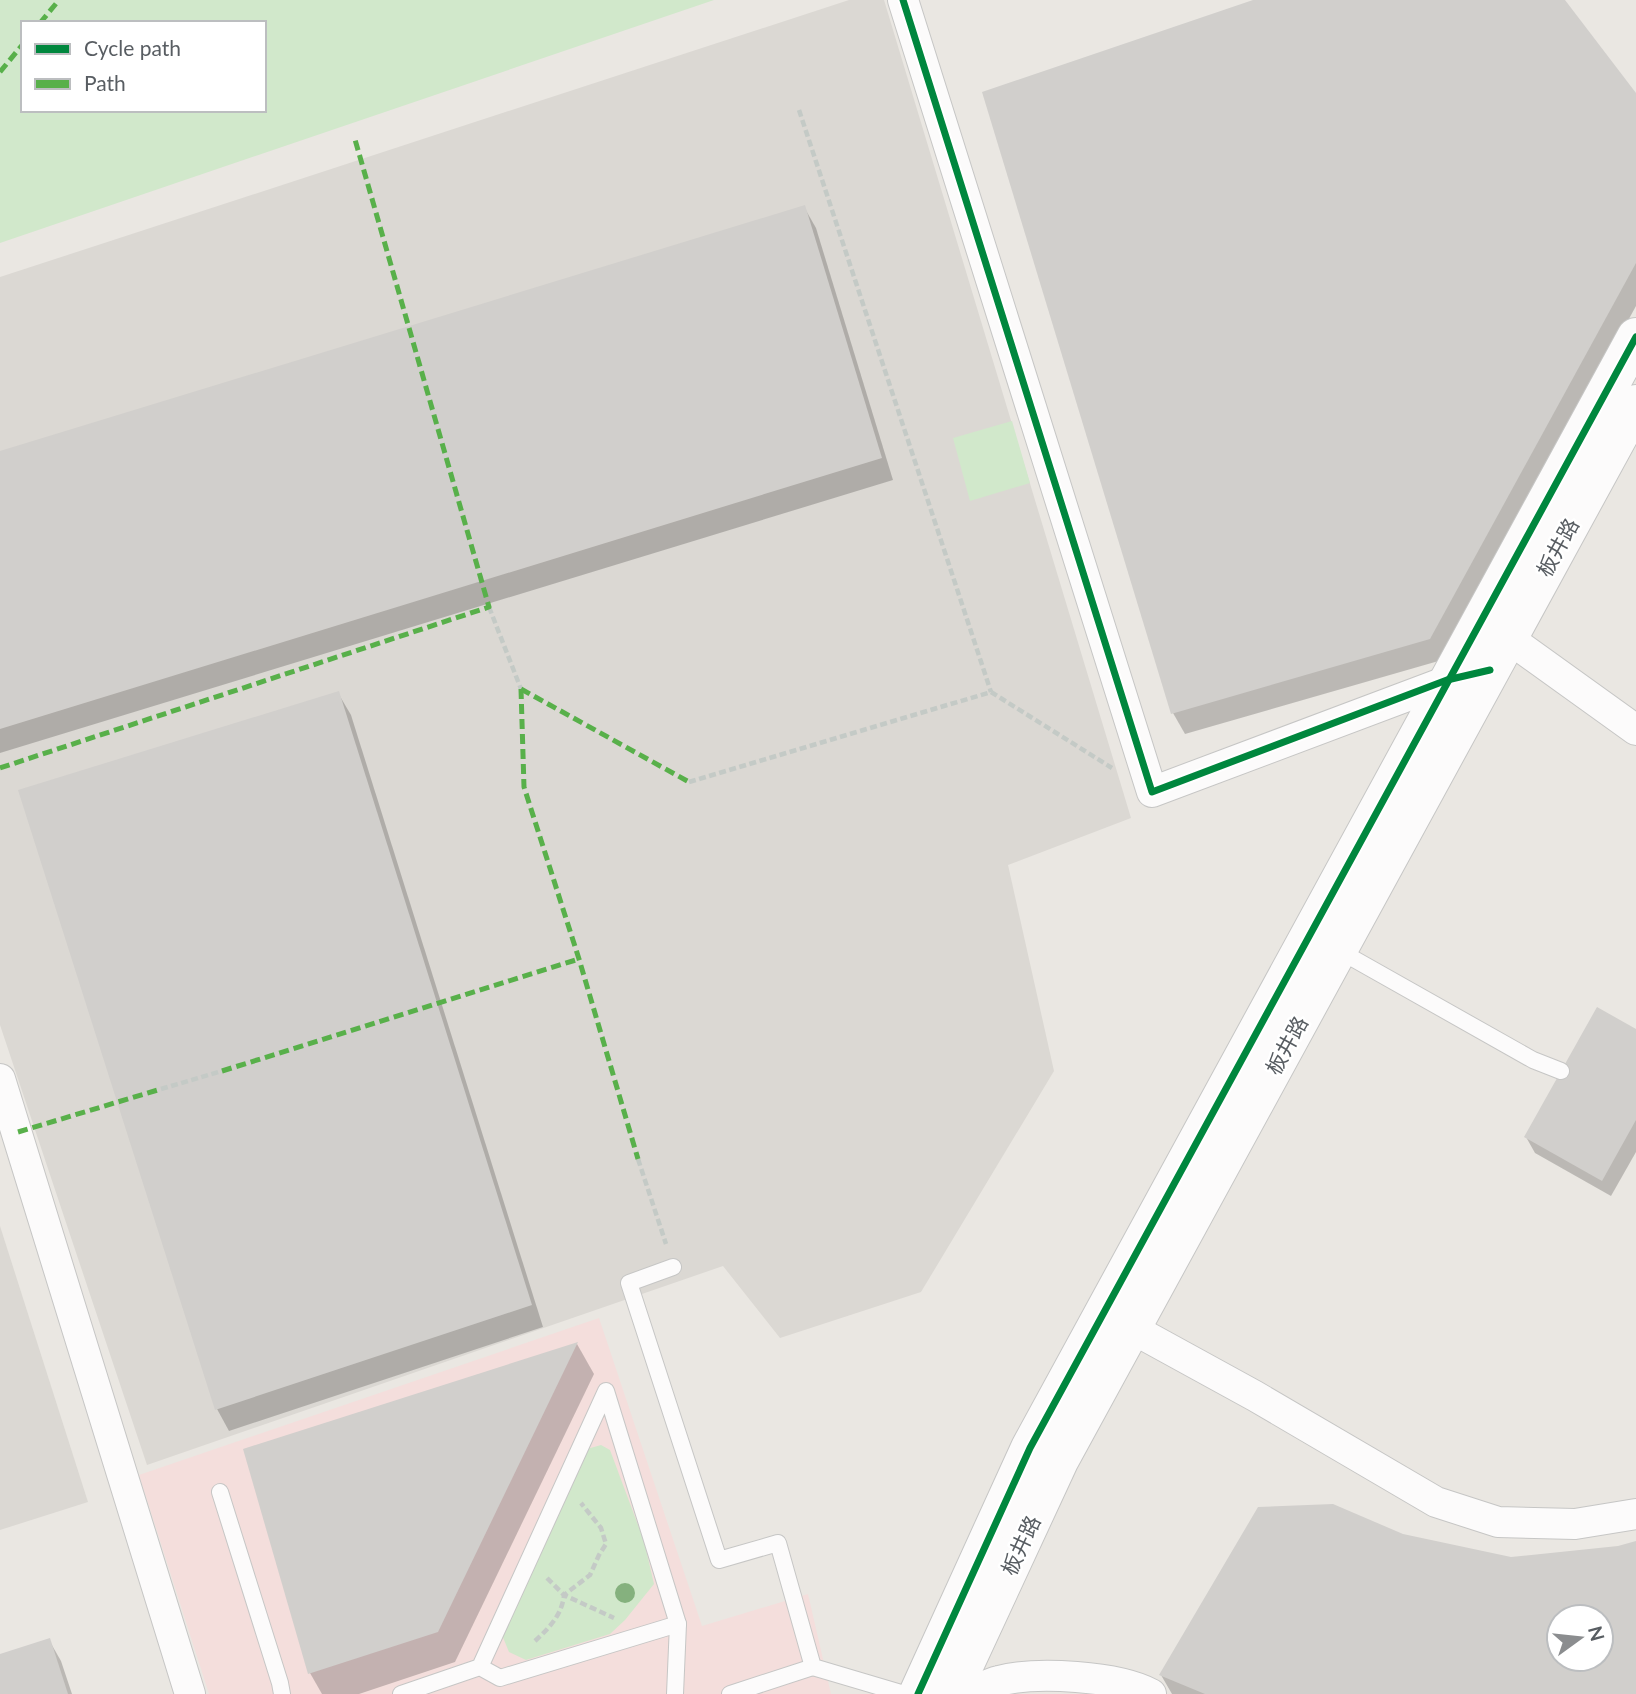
<svg xmlns="http://www.w3.org/2000/svg" width="1636" height="1694" font-family="Lato,'Noto Sans SC',sans-serif">
	<rect width="100%" height="100%" fill="#eae7e2"/>
	<g fill="#dbd8d3">
		<path d="M849,0H884L1131,818L1008,865L1054,1071L921,1292L780,1338L723,1266L147,1465L0,1025V277Z"/>
		<path d="M0,1226L88,1502L0,1530Z"/>
	</g>
	<path fill="#f4dedc" d="M599,1318L702,1626L808,1594L831,1694H209L139,1475Z"/>
	<g fill="#d1e8cb" fill-rule="evenodd">
		<path d="M0,0H714L0,243ZM23,23H264V110H23Z"/>
		<path d="M1012,421L1030,483L970,501L953,438Z"/>
		<path d="M601,1445L610,1450L644,1541L654,1584L625,1620L610,1634L526,1660L509,1652L502,1635L587,1449Z"/>
	</g>
	<g fill="#0003" fill-rule="evenodd">
		<path d="M1259,0H1563L1636,96V306L1442,660L1185,734L1173,713Z"/>
		<path d="M804,207L816,228L893,480L0,753V453Z"/>
		<path d="M338,693L351,715L543,1327L229,1431L217,1409Z"/>
		<path d="M1636,1031V1152L1611,1196L1535,1153L1526,1137Z"/>
		<path d="M577,1344L594,1374L455,1662L359,1694H322L310,1673L245,1450Z"/>
		<path d="M1403,1536L1511,1558L1618,1548L1636,1543V1694H1172L1161,1675ZM1559,1617H1601V1659H1559Z"/>
		<path d="M49,1640L61,1661L72,1694H0V1656Z"/>
	</g>
	<g fill="#d1cfcc" fill-rule="evenodd">
		<path d="M1253,0H1565L1636,93V263L1430,639L1171,714L982,92Z"/>
		<path d="M805,205L882,458L0,729V451Z"/>
		<path d="M339,691L532,1305L215,1410L18,790Z"/>
		<path d="M1597,1007L1636,1029V1120L1602,1181L1524,1137Z"/>
		<path d="M578,1342L438,1632L308,1674L243,1449Z"/>
		<path d="M1333,1504L1403,1534L1511,1557L1618,1546L1636,1541V1694H1205L1159,1675L1258,1507ZM1559,1617H1601V1659H1559Z"/>
		<path d="M50,1638L68,1694H0V1654Z"/>
	</g>
	<g fill="none" stroke-linecap="round" stroke-linejoin="round">
		<g stroke="#c6c6c5" stroke-width="18">
			<g id="service">
				<path d="M1338,950L1533,1060L1561,1071"/>
				<path d="M673,1267L629,1283L719,1560L778,1543L813,1667L904,1694"/>
				<path d="M220,1492L280,1683L282,1694"/>
				<path d="M401,1694L480,1667L606,1391L678,1624L500,1678L480,1667"/>
				<path d="M675,1694L678,1624"/>
				<path d="M730,1694L813,1667"/>
			</g>
		</g>
		<g stroke="#c6c6c5" stroke-width="32">
			<g id="minor">
				<path d="M903,0L1152,792L1458,677"/>
				<path d="M1508,638L1636,730"/>
				<path d="M0,1079L190,1694"/>
				<path d="M1131,1328L1255,1396L1436,1502L1498,1522L1575,1524L1636,1514"/>
				<path d="M969,1694C978,1690 989,1683 999,1681C1036,1671 1118,1676 1151,1694"/>
			</g>
		</g>
		<g stroke="#c6c6c5" stroke-width="40">
			<g id="tertiary">
				<path d="M918,1694L1030,1448L1636,337"/>
				<path d="M951,1694L1059,1461L1636,404"/>
			</g>
		</g>
		<g stroke="#c4cac6" stroke-width="4.5" stroke-dasharray="7 3.5" stroke-linecap="butt">
			<path d="M799,110L991,692"/>
			<path d="M489,607L521,689"/>
			<path d="M689,782L991,692L1112,768"/>
			<path d="M161,1089L222,1071"/>
			<path d="M638,1159L666,1244"/>
			<path d="M547,1578L564,1595L614,1618"/>
			<path d="M535,1641C549,1628 562,1615 564,1595L590,1575L599,1555L606,1544L601,1528L581,1503"/>
		</g>
		<use href="#service" stroke="#fcfbfb" stroke-width="16"/>
		<use href="#minor" stroke="#fcfbfb" stroke-width="30"/>
		<use href="#tertiary" stroke="#fcfbfb" stroke-width="38"/>
		<g stroke="#58b04a" stroke-width="5" stroke-dasharray="10 5" stroke-linecap="butt">
			<path d="M40,23L59,0"/>
			<path d="M0,72L23,44"/>
			<path d="M521,689L524,787L579,959L638,1159"/>
			<path d="M521,689L689,782"/>
			<path d="M0,768L489,607L354,136"/>
			<path d="M222,1071L579,959"/>
			<path d="M18,1132L161,1089"/>
		</g>
		<g stroke="#fff" stroke-width="11">
			<g id="cycleway">
				<path d="M903,0L1152,792L1447,680L1490,670"/>
				<path d="M918,1694L1030,1448L1636,337"/>
			</g>
		</g>
		<use href="#cycleway" stroke="#00873e" stroke-width="7"/>
	</g>
	<circle fill="#85b17e" cx="625" cy="1593" r="10"/>
	<g text-anchor="middle" dominant-baseline="central" stroke-width="5" stroke-linejoin="round" paint-order="stroke">
		<g font-size="21" fill="#585d62" stroke="#fff">
			<text transform="translate(1557 547) rotate(-61)">板井路</text>
			<text transform="translate(1286 1045) rotate(-61)">板井路</text>
			<text transform="translate(1020 1545) rotate(-65)">板井路</text>
		</g>
	</g>
	<rect x="21" y="21" width="245" height="91" fill="#ffffff" stroke="#bcbec0" stroke-width="2"/>
	<rect x="35" y="44" width="35" height="10" fill="#00873e" stroke="#bcbec0" stroke-width="2"/>
	<text x="84" y="56" font-size="21" fill="#585d62">Cycle path</text>
	<rect x="35" y="79" width="35" height="10" fill="#58b04a" stroke="#bcbec0" stroke-width="2"/>
	<text x="84" y="91" font-size="21" fill="#585d62">Path</text>
	<g transform="translate(1580 1638) rotate(75)"><circle r="33" fill="#ffffff" stroke="#bcbec0" stroke-width="2"/>
	<path d="M0-5L12 26L0 18L-12 26Z" fill="#8b8d8f"/>
	<text y="-10" font-size="19" font-weight="bold" text-anchor="middle" fill="#585d62">N</text>
	</g>
</svg>
